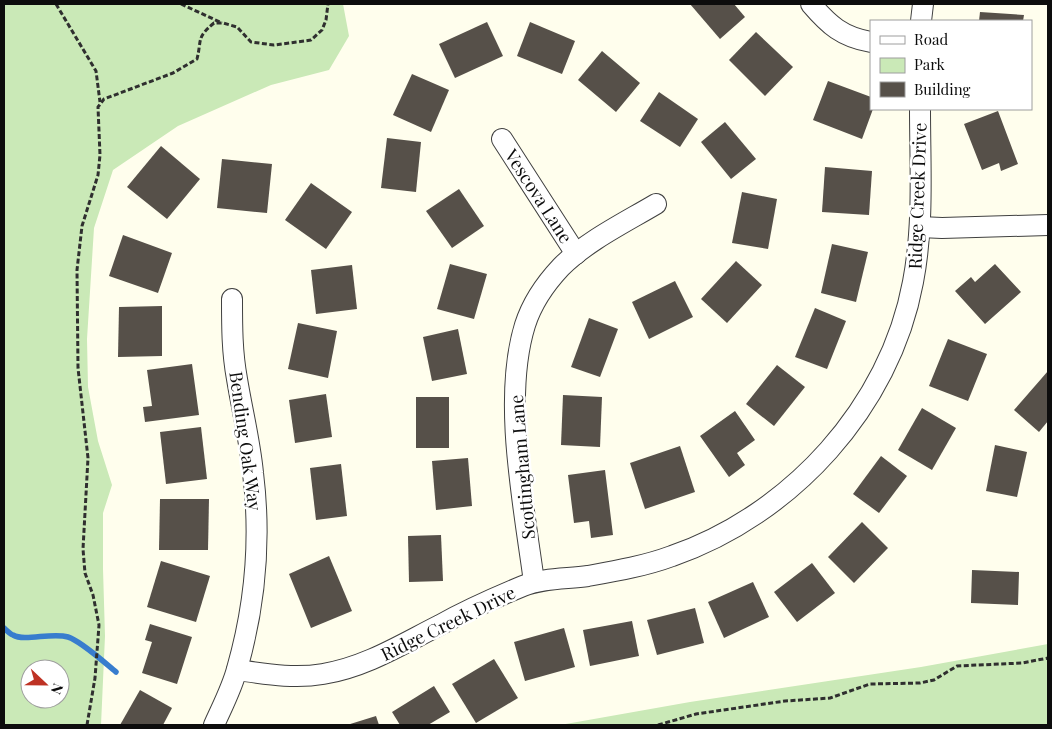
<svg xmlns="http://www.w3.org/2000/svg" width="1052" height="729" font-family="'Playfair Display',serif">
	<rect width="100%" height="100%" fill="#fffeed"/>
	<g fill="#cae9b7" fill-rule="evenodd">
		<path d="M4,4H343L349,36L329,70L271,85L178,126L113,170L94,228L87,339L88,387L98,441L112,485L103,513V569L105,636L101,725H4ZM30,669H60V699H30Z"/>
		<path d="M1048,644V725H560L690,702L921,667Z"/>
	</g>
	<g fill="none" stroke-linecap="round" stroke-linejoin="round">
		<path stroke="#387dce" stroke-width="5.5" d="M4,628C7,631 10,634 13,635C25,642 51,632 68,637C81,641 105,663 116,672"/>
	</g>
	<g fill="#565049">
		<path d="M690,4H734L745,17L720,39Z"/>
		<path d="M980,12L1024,15L1023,21H979Z"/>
		<path d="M487,22L503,56L455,78L439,44Z"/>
		<path d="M530,22L575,41L562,74L517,56Z"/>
		<path d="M756,32L793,67L765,96L729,60Z"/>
		<path d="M602,51L640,83L616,112L578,80Z"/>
		<path d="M412,74L449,90L431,132L393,115Z"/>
		<path d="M828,81L871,97V109H873L862,139L813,120Z"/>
		<path d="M659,92L698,119L680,147L640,121Z"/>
		<path d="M998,111L1018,164L1001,171L999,163L982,170L964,124Z"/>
		<path d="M725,122L756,159L731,179L701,142Z"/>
		<path d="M387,138L421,142L416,192L381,188Z"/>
		<path d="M161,146L200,179L167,219L127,187Z"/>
		<path d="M222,159L272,164L267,213L217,208Z"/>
		<path d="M825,167L872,171L869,215L822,212Z"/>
		<path d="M311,183L352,212L326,249L285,220Z"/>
		<path d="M459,189L484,226L452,248L426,211Z"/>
		<path d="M742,192L777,199L768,249L732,243Z"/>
		<path d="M123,235L172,253L158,293L109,276Z"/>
		<path d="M832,244L868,252L856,302L821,293Z"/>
		<path d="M736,261L762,285L727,323L701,299Z"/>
		<path d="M450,264L487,274L474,319L437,309Z"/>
		<path d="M995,264L1021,292L985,324L955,291L971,277L975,282Z"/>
		<path d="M352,265L357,309L316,314L311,270Z"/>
		<path d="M675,281L693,317L649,339L632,302Z"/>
		<path d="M162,306V356L118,357L119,307Z"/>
		<path d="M815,308L846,321L827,369L795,357Z"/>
		<path d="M589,318L618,329L600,377L571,367Z"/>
		<path d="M298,323L337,331L328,378L288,369Z"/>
		<path d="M458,329L467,374L432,381L423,337Z"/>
		<path d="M948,339L987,354L968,401L929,386Z"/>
		<path d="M192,364L199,415L145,422L143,407L152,406L147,370Z"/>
		<path d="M777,365L805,387L774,426L746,404Z"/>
		<path d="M1048,371V421L1039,432L1014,410Z"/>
		<path d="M326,394L332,437L295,443L289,400Z"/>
		<path d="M563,395L602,397L600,447L561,445Z"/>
		<rect x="416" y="397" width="33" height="51"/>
		<path d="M922,408L956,428L932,470L898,450Z"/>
		<path d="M735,411L755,440L737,453L745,465L729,477L700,436Z"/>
		<path d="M201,427L207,479L166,484L160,432Z"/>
		<path d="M995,445L1027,452L1017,497L986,491Z"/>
		<path d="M680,446L695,492L645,509L630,463Z"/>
		<path d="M881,456L907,476L879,513L853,494Z"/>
		<path d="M468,458L472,506L436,510L432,461Z"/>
		<path d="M341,464L347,516L316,520L310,468Z"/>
		<path d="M605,470L613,535L591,538L589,521L574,523L568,475Z"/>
		<path d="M160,499H209L208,550H159Z"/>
		<path d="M862,522L888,548L854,583L828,557Z"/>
		<path d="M441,535L443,581L409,582L408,536Z"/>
		<path d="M329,556L352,611L311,628L289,574Z"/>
		<path d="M161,561L210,576L196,622L147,607Z"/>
		<path d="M812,563L835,593L797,622L774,592Z"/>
		<path d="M972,570L1019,572L1018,605L971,603Z"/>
		<path d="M753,582L769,617L724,638L708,602Z"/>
		<path d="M695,608L704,643L657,655L647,620Z"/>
		<path d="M632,621L639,656L590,666L583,630Z"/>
		<path d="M150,624L192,637L177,684L142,673L152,642L145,640Z"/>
		<path d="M564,628L575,667L525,681L514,642Z"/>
		<path d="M494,659L518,698L476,723L452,684Z"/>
		<path d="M434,686L450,712L428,725H400L392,712Z"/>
		<path d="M140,690L172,708L163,725H120Z"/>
		<path d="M376,716L379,725H347Z"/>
	</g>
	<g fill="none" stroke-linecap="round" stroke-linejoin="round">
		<g stroke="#404040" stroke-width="22">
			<g id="minor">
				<path d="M811,4C829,25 842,37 871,42"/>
				<path d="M921,21L923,4"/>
				<path d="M502,139L576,254"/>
				<path d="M920,227L942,228L1048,225"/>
				<path d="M534,582C524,506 502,399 525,325C532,303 545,284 561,267C587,241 624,223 656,204"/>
				<path d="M237,670C266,674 294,679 323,674C366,667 402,644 440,625C467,610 494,598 523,586C543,578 566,579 588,576C616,571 645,566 672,556C791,515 890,407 913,282C924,225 920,166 920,109"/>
				<path d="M214,725C222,707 232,688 237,669C255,606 261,538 253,473C250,441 242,410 237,379C232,352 232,326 232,299"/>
			</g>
		</g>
		<g stroke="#2f2f2f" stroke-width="3" stroke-dasharray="5 2.5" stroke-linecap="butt">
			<path d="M56,4L96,71L100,102"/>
			<path d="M181,4L222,23"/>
			<path d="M87,725L95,678L99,625L93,595L85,573L83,549L88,458L78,368L77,270L82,226L98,175L100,155L98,107L104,99L173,73L197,59C202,39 196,38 214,23H223L237,27L251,42L274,45L297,42L311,40L322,30L326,20L328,4"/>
			<path d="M658,725L696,714L785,701L830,698L870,684L920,683L934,680L957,666L1022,663L1048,658"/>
		</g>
		<use href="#minor" stroke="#fff" stroke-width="20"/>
	</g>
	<g text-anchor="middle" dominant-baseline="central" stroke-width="5" stroke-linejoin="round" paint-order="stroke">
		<g font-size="18" fill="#0d0d0d" stroke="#fff">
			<text transform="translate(539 196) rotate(57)">Vescova Lane</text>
			<text transform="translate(917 196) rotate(-88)">Ridge Creek Drive</text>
			<text transform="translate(246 441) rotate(82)">Bending Oak Way</text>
			<text transform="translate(522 467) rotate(-95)">Scottingham Lane</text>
			<text transform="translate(448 623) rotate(-26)">Ridge Creek Drive</text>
		</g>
	</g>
	<rect width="1052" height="729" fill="none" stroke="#0d0d0d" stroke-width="10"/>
	<rect x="870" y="20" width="162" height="90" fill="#ffffff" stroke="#9e9e9e"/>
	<rect x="880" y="36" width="25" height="8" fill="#ffffff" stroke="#9e9e9e"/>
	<text x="914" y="45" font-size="15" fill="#0d0d0d">Road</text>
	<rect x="880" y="58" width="25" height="15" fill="#cae9b7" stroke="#9e9e9e"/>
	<text x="914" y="70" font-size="15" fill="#0d0d0d">Park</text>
	<rect x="880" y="82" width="25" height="15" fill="#565049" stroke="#9e9e9e"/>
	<text x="914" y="95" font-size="15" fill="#0d0d0d">Building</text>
	<g transform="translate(45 684) rotate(112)"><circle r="24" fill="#ffffff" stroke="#9e9e9e"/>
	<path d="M0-4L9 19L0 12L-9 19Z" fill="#be3224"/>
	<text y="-8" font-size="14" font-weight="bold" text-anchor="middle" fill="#0d0d0d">N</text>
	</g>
</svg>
